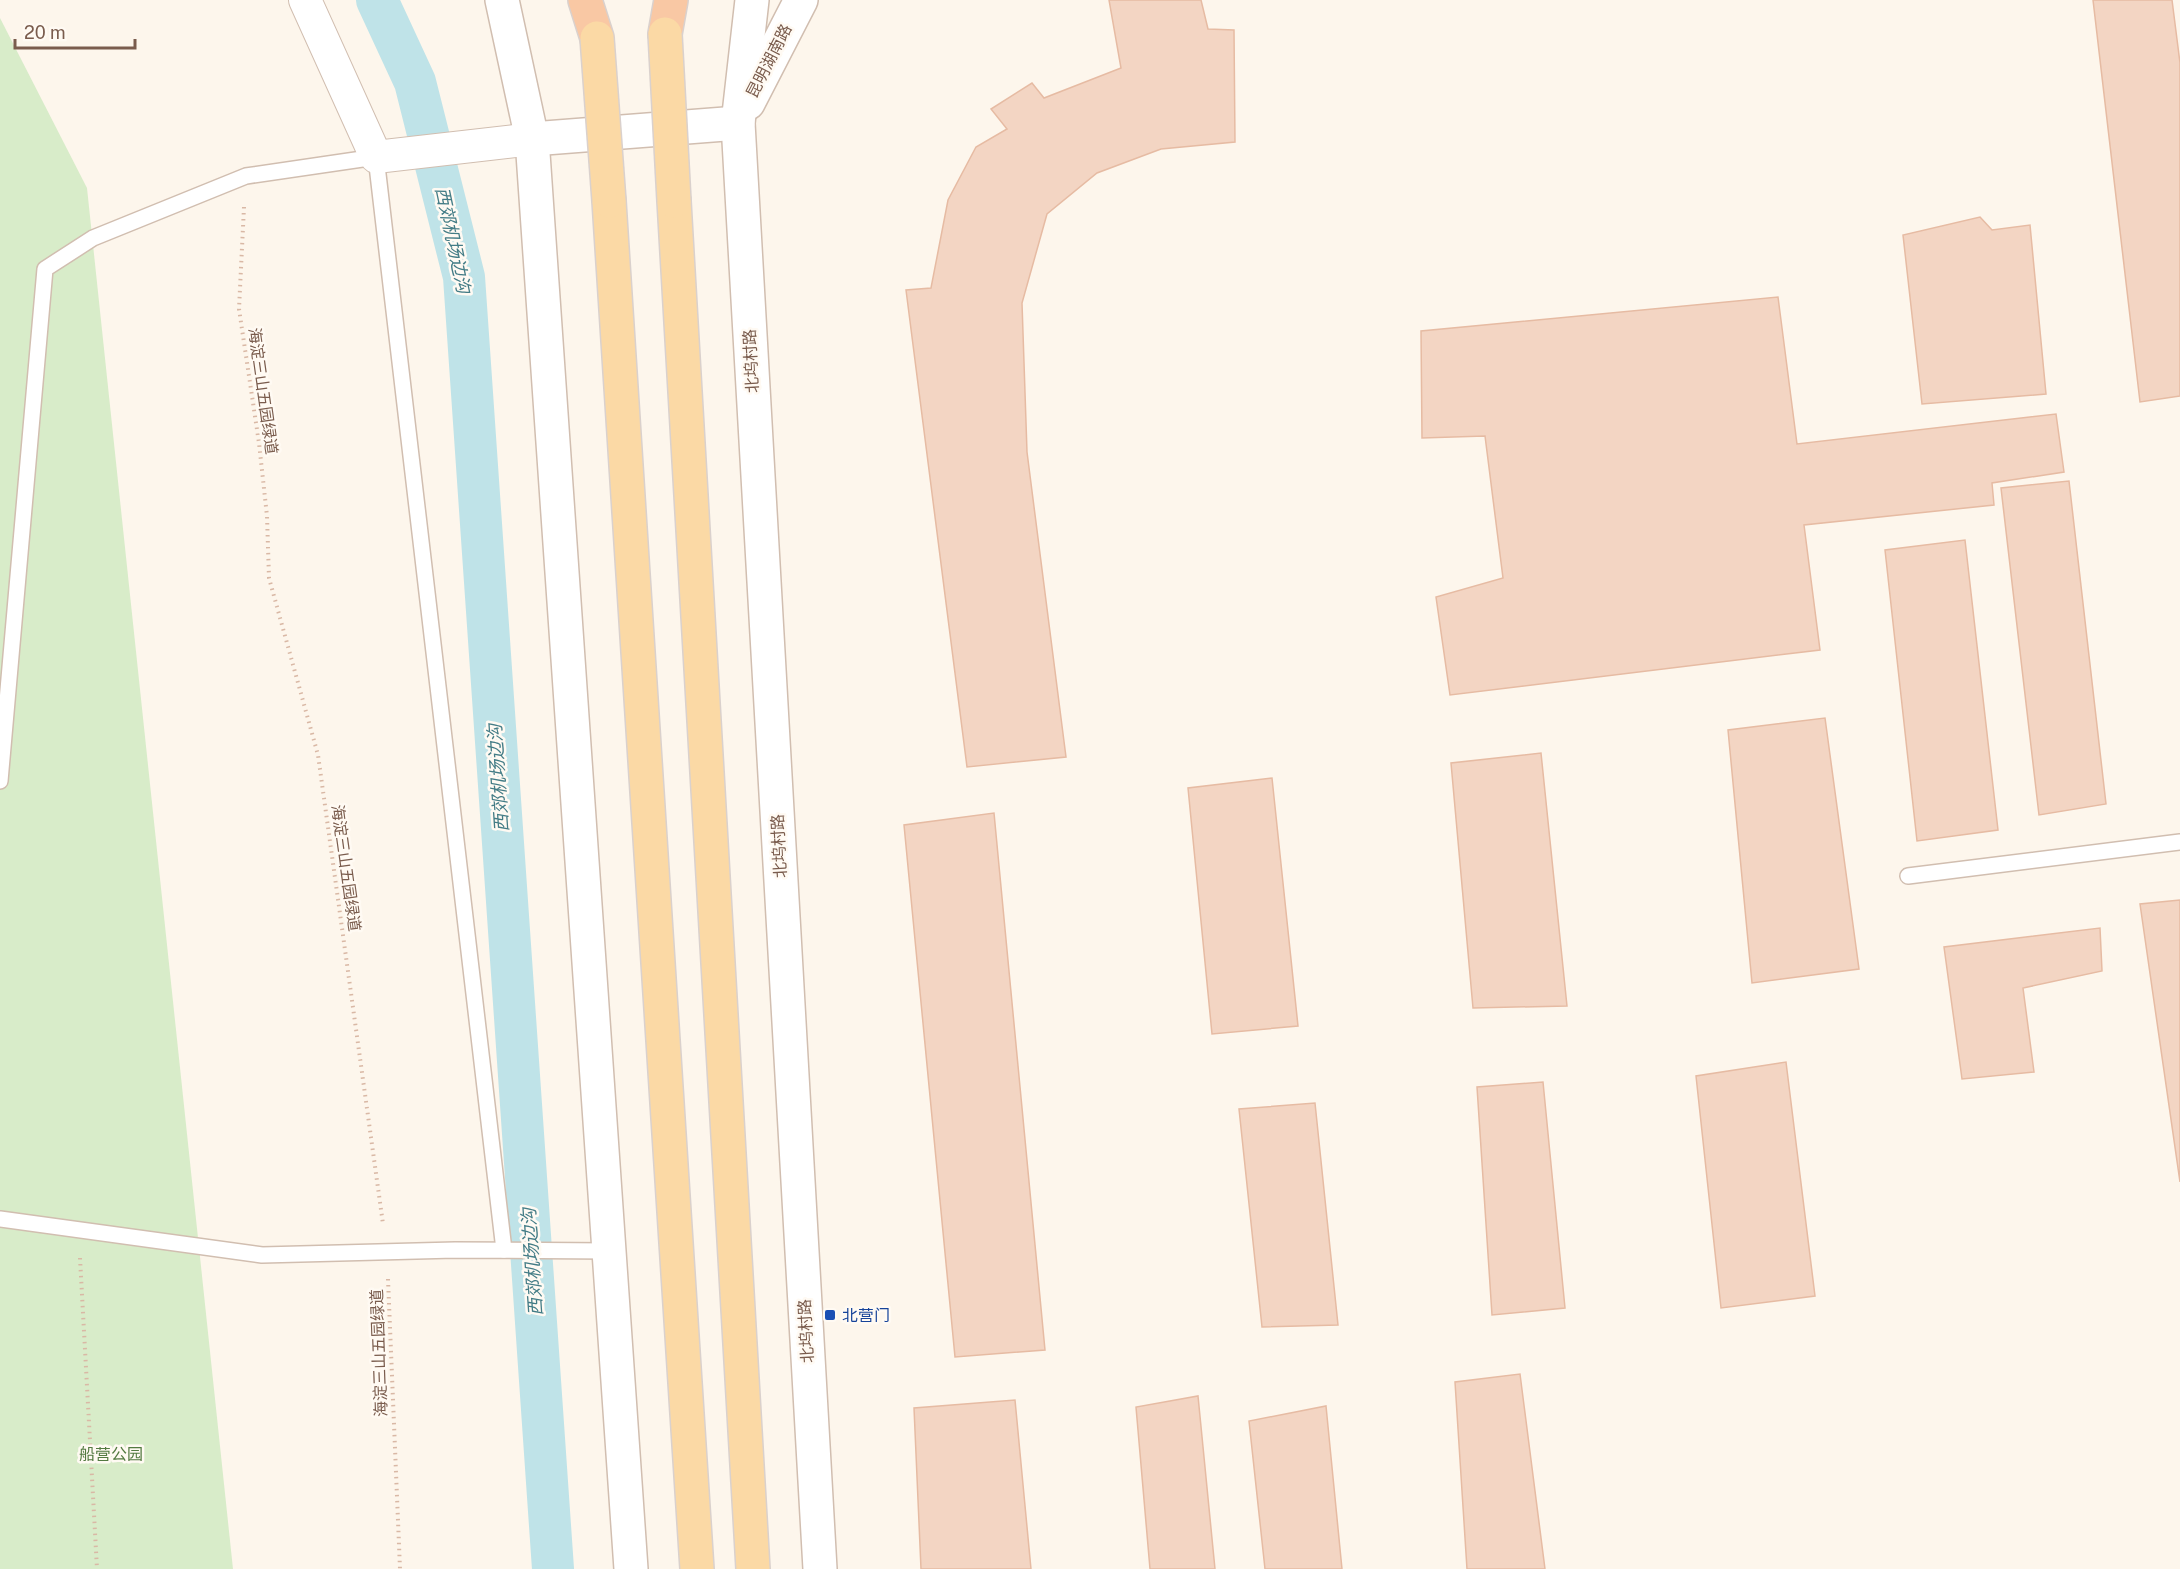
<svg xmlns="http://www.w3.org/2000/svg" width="2180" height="1569" font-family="'Public Sans','Noto Sans SC',sans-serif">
	<rect width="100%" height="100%" fill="#fdf6ec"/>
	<path fill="#d8ecc9" d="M0,18L87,188L233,1569H0Z"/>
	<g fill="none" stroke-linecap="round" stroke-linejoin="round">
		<path stroke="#bfe3e8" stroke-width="42" d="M377,0L415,82L464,277L553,1569"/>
	</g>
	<g fill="#f3d5c3" stroke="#e6bba3" stroke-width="1.5">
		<path d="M1109,0H1201L1208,29L1234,30L1235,142L1161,149L1097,173L1047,214L1022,303L1027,452L1066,757L967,767L906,290L931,288L948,200L976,147L1007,129L991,109L1032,83L1044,98L1121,68Z"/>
		<path d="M2093,0H2172L2180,63V396L2140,402Z"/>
		<path d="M1980,217L1992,230L2030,225L2046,394L1922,404L1903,235Z"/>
		<path d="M1778,297L1797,444L2056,414L2064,472L1992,483L1994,505L1804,525L1820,650L1450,695L1436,597L1503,578L1485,436L1422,438L1421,331Z"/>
		<path d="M2069,481L2106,804L2039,815L2001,488Z"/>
		<path d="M1965,540L1998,830L1917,841L1885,550Z"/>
		<path d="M1825,718L1859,969L1752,983L1728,730Z"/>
		<path d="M1541,753L1567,1006L1473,1008L1451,763Z"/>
		<path d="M1272,778L1298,1026L1212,1034L1188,788Z"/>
		<path d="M994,813L1045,1350L955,1357L904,825Z"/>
		<path d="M2180,900V1182L2140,904Z"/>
		<path d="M2100,928L2102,971L2023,988L2034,1072L1962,1079L1944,947Z"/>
		<path d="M1786,1062L1815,1296L1721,1308L1696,1076Z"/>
		<path d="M1543,1082L1565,1308L1492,1315L1477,1087Z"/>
		<path d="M1315,1103L1338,1325L1262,1327L1239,1109Z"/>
		<path d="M1520,1374L1545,1569H1467L1455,1382Z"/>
		<path d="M1198,1396L1215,1569H1150L1136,1407Z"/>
		<path d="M1015,1400L1031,1569H921L914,1408Z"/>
		<path d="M1326,1406L1342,1569H1265L1249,1421Z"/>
	</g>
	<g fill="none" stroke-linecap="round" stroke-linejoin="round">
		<g stroke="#d1beb0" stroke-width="18">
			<g id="service">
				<path d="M0,781L45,269L93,238L246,176L376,157L504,1250"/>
				<path d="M1908,876L2180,842"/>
				<path d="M0,1219L262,1255L455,1250L609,1251"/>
			</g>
		</g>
		<g stroke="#d1beb0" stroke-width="34">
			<path id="minor" d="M305,0L376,157L532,139"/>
		</g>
		<g stroke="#d1beb0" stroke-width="36">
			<g id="tertiary">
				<path d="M502,0L532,139L631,1569"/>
				<path d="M752,0L738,123L820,1569"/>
				<path d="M748,103L801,0"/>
				<path d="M532,139L738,123"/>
			</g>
		</g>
		<g stroke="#dad1cd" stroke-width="36">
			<g id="primary">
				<path d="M609,201L697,1569"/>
				<path d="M674,201L753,1569"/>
			</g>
		</g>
		<g stroke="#dad1cd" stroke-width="36">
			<g id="trunk">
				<path d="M585,0L597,38"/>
				<path d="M665,34L671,0"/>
			</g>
		</g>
		<g stroke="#d9b8a5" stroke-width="4" stroke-dasharray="1.5 4.5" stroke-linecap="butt">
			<path d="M244,207L239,309L259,443L267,516L269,578L318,755L383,1224"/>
			<path d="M80,1258L97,1569"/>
			<path d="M388,1279L400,1569"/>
		</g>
		<use href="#service" stroke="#fff" stroke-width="15"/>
		<use href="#minor" stroke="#fff" stroke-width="32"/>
		<use href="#tertiary" stroke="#fff" stroke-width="33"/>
		<use href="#primary" stroke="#fbd9a5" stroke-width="33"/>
		<use href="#trunk" stroke="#f9c8a4" stroke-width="33"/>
		<g stroke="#dad1cd" stroke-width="36" stroke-linecap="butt">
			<g id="primary-bridge">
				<path d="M665,34L674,201"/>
				<path d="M597,38L609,201"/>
			</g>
		</g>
		<use href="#primary-bridge" stroke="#fbd9a5" stroke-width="33"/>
	</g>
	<rect fill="#1a4fb4" stroke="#fffaf3" stroke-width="2" x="824" y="1309" width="12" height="12" rx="3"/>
	<g text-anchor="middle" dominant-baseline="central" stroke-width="5" stroke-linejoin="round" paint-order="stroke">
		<g font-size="16" fill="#7a5c4d" stroke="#fffaf3">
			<text transform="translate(769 61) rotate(-63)">昆明湖南路</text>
			<text transform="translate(751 361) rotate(-93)">北坞村路</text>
			<text transform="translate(263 391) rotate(82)">海淀三山五园绿道</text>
			<text transform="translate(779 846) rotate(-93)">北坞村路</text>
			<text transform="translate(346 868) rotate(82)">海淀三山五园绿道</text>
			<text transform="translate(806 1331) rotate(-93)">北坞村路</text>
			<text transform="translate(379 1353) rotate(-92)">海淀三山五园绿道</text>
		</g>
		<g font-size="16" fill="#164399" stroke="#fffaf3" text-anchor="start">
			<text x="842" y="1315">北营门</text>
		</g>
		<g font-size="16" fill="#537a41" stroke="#fffaf3">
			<text x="111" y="1454">船营公园</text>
		</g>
		<g font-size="18" font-style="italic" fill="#437c86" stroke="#fffaf3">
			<text transform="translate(453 240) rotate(78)">西郊机场边沟</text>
			<text transform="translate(498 778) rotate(-94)">西郊机场边沟</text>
			<text transform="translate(532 1262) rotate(-94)">西郊机场边沟</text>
		</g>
	</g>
	<path d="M15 39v9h120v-9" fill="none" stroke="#7a5c4d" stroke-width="3"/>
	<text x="24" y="39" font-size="18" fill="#7a5c4d" stroke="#fffaf3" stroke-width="4.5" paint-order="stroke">20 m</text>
</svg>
